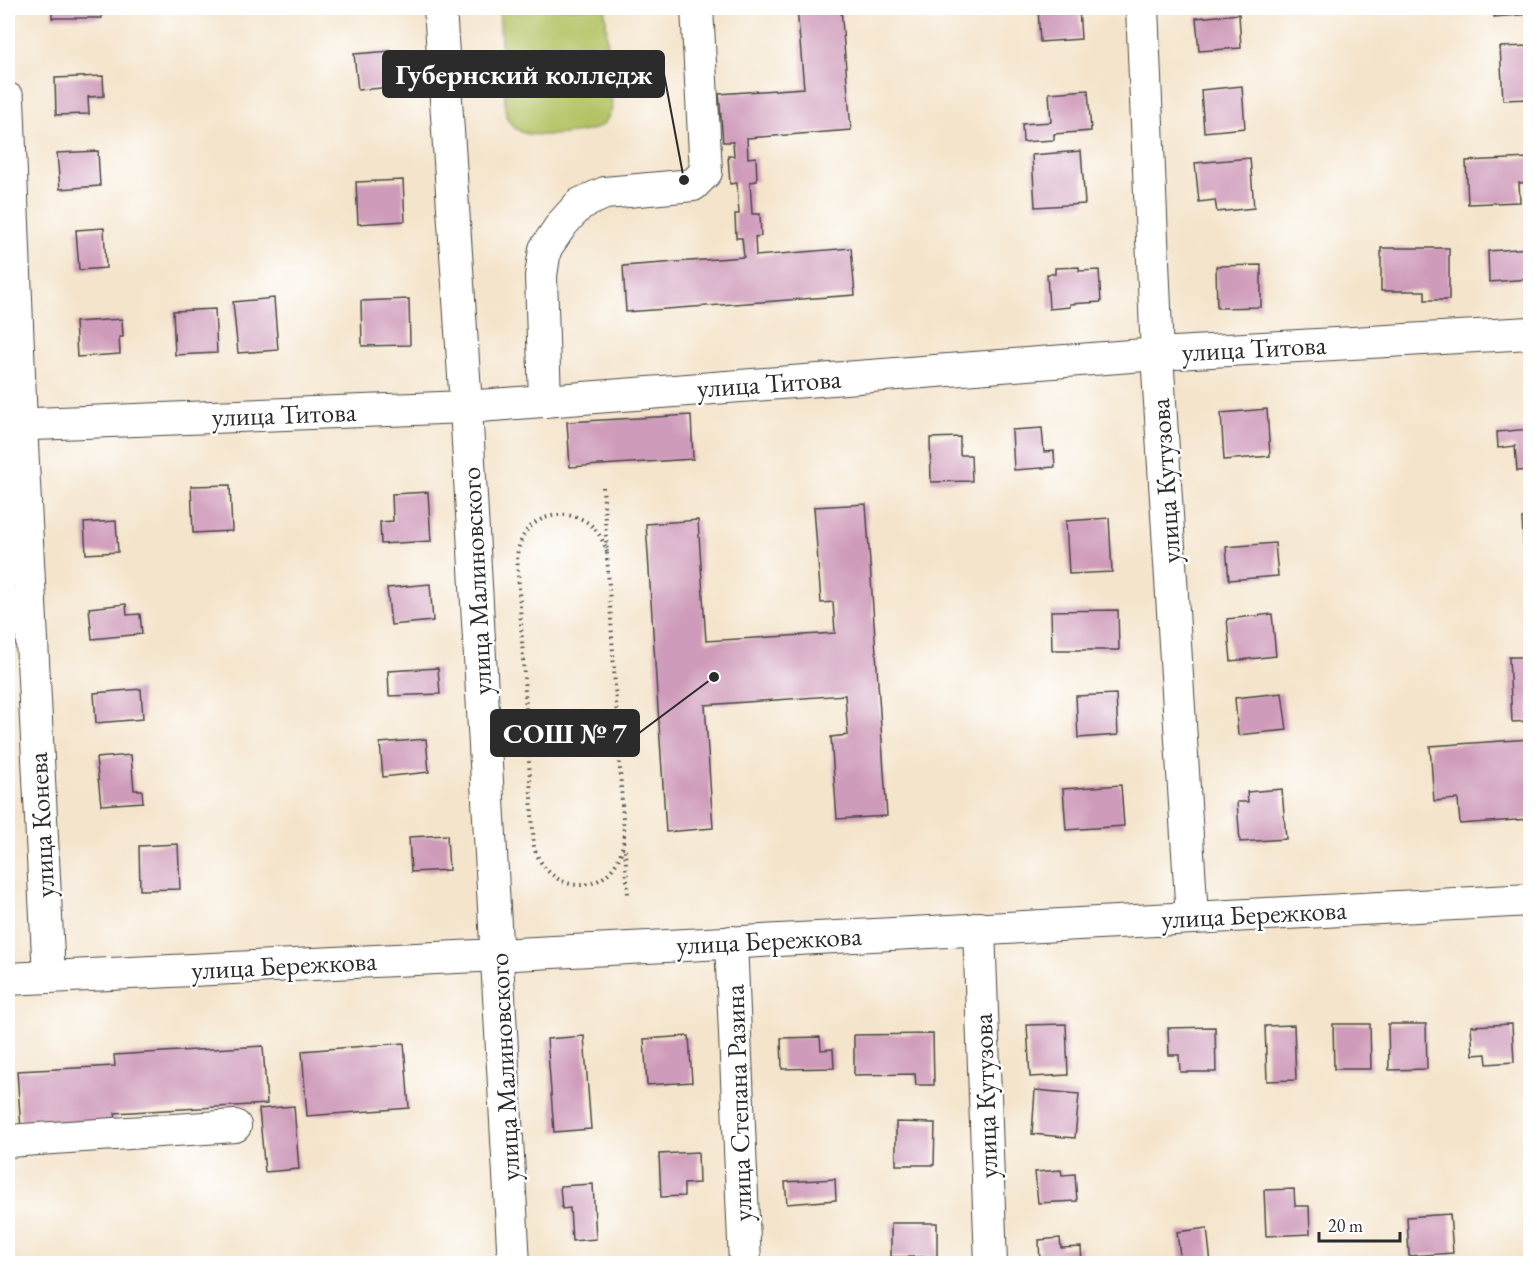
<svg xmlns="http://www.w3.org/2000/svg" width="1538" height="1271" font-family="'EB Garamond',serif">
	<rect width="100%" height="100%" fill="#fff"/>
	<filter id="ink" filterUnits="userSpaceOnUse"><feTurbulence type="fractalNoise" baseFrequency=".0167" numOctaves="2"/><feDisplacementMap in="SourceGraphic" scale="12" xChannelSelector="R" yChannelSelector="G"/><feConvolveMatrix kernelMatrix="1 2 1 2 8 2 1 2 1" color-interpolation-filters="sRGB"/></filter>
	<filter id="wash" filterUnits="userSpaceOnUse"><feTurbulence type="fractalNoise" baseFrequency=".008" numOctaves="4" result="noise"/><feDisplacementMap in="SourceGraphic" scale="24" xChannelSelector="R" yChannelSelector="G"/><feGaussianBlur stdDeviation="1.35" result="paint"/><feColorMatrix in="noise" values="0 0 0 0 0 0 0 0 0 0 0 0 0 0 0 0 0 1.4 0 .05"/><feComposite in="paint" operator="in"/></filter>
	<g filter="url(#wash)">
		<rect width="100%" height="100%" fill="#f4e4cb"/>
		<path fill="#b3c264" stroke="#6f7648" stroke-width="1.5" d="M499,8H605L612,109C609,115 607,121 602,125C591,134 535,138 522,132C514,129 510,124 506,116Z"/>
		<g id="blocks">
			<g fill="#cf9bba">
				<rect x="52" y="8" width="50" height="10"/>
				<path d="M797,8H841L851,130L747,138L748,158L756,157L757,181L750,182L752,214H760L761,236L755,237L756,256L851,248L855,295L626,312L623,266L744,257L742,238H736L735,214H739L737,183L730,184L728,156H734L733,142H723L719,94L804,88Z"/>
				<path d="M1038,8H1079L1081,39L1040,42Z"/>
				<path d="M1493,8H1530V14L1494,17Z"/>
				<path d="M1239,14L1241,48L1199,51L1196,18Z"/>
				<path d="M1530,46V99L1503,100L1500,47Z"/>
				<path d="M391,51L394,87L358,90L354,54Z"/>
				<path d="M103,76L104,96L88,97L89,114L56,115L55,78Z"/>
				<path d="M1242,86L1245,128L1204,132L1201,90Z"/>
				<path d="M1088,90L1091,131L1054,134V140L1023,142L1022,124L1051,122L1049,93Z"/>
				<path d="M98,151L100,186L60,189L57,153Z"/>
				<path d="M1081,151L1085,204L1035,207L1032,155Z"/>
				<path d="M1250,158L1254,208L1217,212L1215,200L1199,202L1195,163Z"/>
				<path d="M1530,158V182L1519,183L1520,202L1468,204L1466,161Z"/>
				<path d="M403,180L405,221L358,224L356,182Z"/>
				<path d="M104,228L106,268L79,270L76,230Z"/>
				<path d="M1381,248H1449V300H1425V291H1381Z"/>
				<path d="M1530,248V279L1489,282L1488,251Z"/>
				<path d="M1261,265V307L1217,308L1216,266Z"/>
				<path d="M1079,267V271L1099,270L1101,302L1070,304V307L1049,309L1047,274H1055V268Z"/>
				<path d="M274,298L278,350L238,353L233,302Z"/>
				<path d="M409,299L410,345L362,346L361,301Z"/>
				<path d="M215,309L217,353L175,355L173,311Z"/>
				<path d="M122,319L123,337H119L120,354L77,357L75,322Z"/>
				<path d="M1267,409L1270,456L1224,460L1221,413Z"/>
				<path d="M691,415L693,459L570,467L567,422Z"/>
				<path d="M1042,428L1044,452L1054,451L1055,467L1014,470L1012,430Z"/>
				<path d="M1530,429V470L1517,471L1515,446L1498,448L1497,432Z"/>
				<path d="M960,437V455H971L972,481L931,482L930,438Z"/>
				<path d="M230,485L232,531L193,533L191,486Z"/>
				<path d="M428,492L431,541L381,544L380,522L393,521L392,494Z"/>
				<path d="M866,504L887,816L837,819L831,737L848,735L845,695L705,705L713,828L666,832L646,524L698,520L706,641L835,633L833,602L821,603L814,507Z"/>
				<path d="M1530,517V554H1524L1522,518Z"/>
				<path d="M1109,518L1112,572L1069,574L1066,521Z"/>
				<path d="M116,521L118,552L86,554L84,523Z"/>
				<path d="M1275,543L1278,576L1229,580L1226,547Z"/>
				<path d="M430,584L433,621L391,625L387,588Z"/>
				<path d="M126,604L127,615L140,614L142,634L92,639L89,608Z"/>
				<path d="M1118,610L1119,650H1052L1051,611Z"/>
				<path d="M1272,614L1276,656L1231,661L1227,619Z"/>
				<path d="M1509,657H1530V721L1512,722Z"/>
				<path d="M438,668L440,694L389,696L388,671Z"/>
				<path d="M141,689L143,719L96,723L94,693Z"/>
				<path d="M1282,693L1287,730L1238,735L1235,698Z"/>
				<path d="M1116,694L1118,735L1078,738L1076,696Z"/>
				<path d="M426,739L429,772L383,777L380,743Z"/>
				<path d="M1530,739V819L1460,824L1458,799L1434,801L1430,746Z"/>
				<path d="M131,755L134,790H142L143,802L101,805L96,758Z"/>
				<path d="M1121,785L1124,826L1066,830L1063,789Z"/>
				<path d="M1282,789L1286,839L1240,842L1237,802H1248L1247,792Z"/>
				<path d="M447,835L449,870L411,872L409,837Z"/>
				<path d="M178,844L180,889L140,890L139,846Z"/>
				<path d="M1066,1024L1068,1075L1030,1077L1027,1025Z"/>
				<path d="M1333,1024H1370L1371,1069H1334Z"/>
				<path d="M1388,1024H1426L1427,1069L1389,1070Z"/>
				<path d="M1512,1024L1514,1062L1487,1064L1486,1054L1473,1055L1471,1026Z"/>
				<path d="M1294,1025L1296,1080L1267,1081L1265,1026Z"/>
				<path d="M1215,1027L1216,1072H1180L1179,1055H1169L1168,1028Z"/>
				<path d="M933,1034L934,1085H916L915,1074L854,1075V1035Z"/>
				<path d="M584,1036L591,1129L554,1132L547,1039Z"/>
				<path d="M689,1036L692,1082L647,1085L644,1039Z"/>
				<path d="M820,1037L821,1050L833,1049L834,1068L782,1069L781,1038Z"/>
				<path d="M404,1043L409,1108L307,1116L302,1051Z"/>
				<path d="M263,1046L267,1104L115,1113L117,1125L21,1130L17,1071L115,1066L114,1055Z"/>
				<path d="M1035,1090L1079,1094L1075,1138L1032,1134Z"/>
				<path d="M294,1106L299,1169L265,1172L259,1109Z"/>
				<path d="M896,1122L935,1123L934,1165H896Z"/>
				<path d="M698,1152L699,1183L684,1184V1196L661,1197L659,1154Z"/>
				<path d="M1061,1170L1062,1175L1075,1174L1077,1201L1038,1203L1035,1172Z"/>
				<path d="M835,1179L836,1200L787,1204L785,1182Z"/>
				<path d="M593,1184L596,1239L572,1241L570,1208L562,1209L560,1186Z"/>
				<path d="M1294,1189L1295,1206H1309L1310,1234L1266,1236L1264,1190Z"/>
				<path d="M1450,1214L1453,1253L1409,1256L1407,1217Z"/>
				<rect x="891" y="1223" width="46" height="34"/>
				<path d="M1207,1228L1211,1264H1181L1177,1232Z"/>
				<path d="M1060,1238L1061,1248L1081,1247L1082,1264H1040L1039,1240Z"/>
			</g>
		</g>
	</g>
	<g filter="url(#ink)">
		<use href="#blocks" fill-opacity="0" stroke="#494743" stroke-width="1.5"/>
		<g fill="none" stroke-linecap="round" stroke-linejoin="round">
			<g stroke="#494743" stroke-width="34">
				<g id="minor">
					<path d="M440,8L466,407L514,1264"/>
					<path d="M1142,8L1157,354L1192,917"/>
					<path d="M8,99L21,424L49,976"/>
					<path d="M545,401L541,276L545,249L562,224L580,204L605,193L693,185L706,172L697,8"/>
					<path d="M8,425L466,407L1157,354L1530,333"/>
					<path d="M979,928L991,1264"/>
					<path d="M731,942L745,1264"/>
					<path d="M8,979L498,955L1530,900"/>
					<path d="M8,1141L235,1126"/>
				</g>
			</g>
			<g stroke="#494743" stroke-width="4" stroke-dasharray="1.5 4.5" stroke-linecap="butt">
				<path d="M603,487L624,836"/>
				<path d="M607,552C604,543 600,534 593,527C576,510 545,511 528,529C522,536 519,545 517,555L534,848C554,904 622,894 624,834"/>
				<path d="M625,850L628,894"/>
			</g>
			<use href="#minor" stroke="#fff" stroke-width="32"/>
		</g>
	</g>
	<g text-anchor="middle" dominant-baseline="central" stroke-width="5" stroke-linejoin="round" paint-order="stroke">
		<g font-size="27" fill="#2b2b2b" stroke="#fff">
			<text transform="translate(1254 348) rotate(-3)">улица Титова</text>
			<text transform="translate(769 383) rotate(-4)">улица Титова</text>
			<text transform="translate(284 414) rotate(-2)">улица Титова</text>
			<text transform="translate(1165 481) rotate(-94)">улица Кутузова</text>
			<text transform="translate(476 581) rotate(-93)">улица Малиновского</text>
			<text transform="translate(41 825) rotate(-93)">улица Конева</text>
			<text transform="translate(1254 914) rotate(-3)">улица Бережкова</text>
			<text transform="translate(769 940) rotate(-3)">улица Бережкова</text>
			<text transform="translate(284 965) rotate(-3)">улица Бережкова</text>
			<text transform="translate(504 1067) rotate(-93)">улица Малиновского</text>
			<text transform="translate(985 1096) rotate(-92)">улица Кутузова</text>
			<text transform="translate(738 1103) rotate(-92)">улица Степана Разина</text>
		</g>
	</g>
	<path fill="none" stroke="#2b2b2b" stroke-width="2" d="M684 180L664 74M714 677L639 733"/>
	<g fill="#2b2b2b" stroke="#fff" stroke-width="2">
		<circle cx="684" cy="180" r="6"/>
		<circle cx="714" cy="677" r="6"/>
	</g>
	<g fill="#2b2b2b" stroke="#2b2b2b" stroke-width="2">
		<rect x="383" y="51" width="281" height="46" rx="6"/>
		<rect x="491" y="710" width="148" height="46" rx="6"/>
	</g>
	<g font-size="28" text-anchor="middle" font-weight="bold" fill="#fff">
		<text x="524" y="84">Губернский колледж</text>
		<text x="565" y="743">СОШ № 7</text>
	</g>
	<rect width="1538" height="1271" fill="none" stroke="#fff" stroke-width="30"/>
	<path d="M1319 1232v9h81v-9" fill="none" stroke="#2b2b2b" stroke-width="3"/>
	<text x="1328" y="1232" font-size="18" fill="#2b2b2b" stroke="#ffffff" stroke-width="4.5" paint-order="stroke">20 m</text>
</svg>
